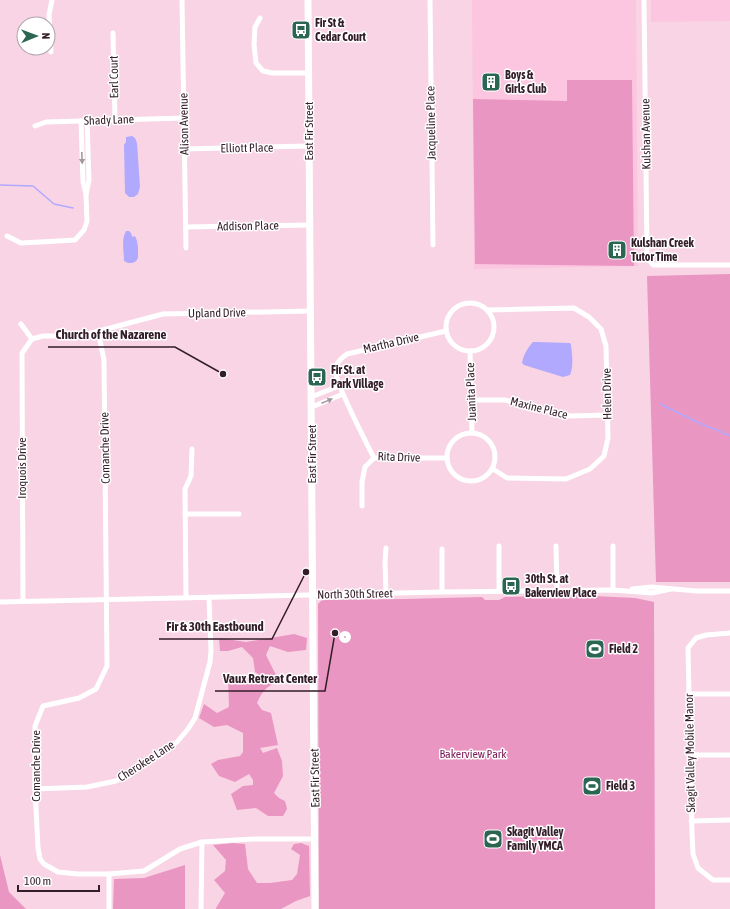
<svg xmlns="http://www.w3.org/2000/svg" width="730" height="909" font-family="'Asap Condensed',sans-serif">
	<rect width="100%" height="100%" fill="#f8d4e5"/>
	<g fill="#fcc6e0">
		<path d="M472,0H636L638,266L474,269Z"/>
		<path d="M651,0H730V21L651,22Z"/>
	</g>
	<g fill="#ea96c2">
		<path d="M567,80H632L634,266L475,264L473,99L567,101Z"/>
		<path d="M730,274V582H656L647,276Z"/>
		<path d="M573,595L635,598L654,602L655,909H319L318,604L322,600L405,599L482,597L485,600H499L505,597Z"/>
		<path d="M294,634L307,638L306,650L288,652L270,646L266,655L279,681C266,687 263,690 257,703L262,710L271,713L278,745L260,748L263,753L277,748L282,761L283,776L274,793L279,798L285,801L287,809L283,816H268L256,808L237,810L231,794L243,786L253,785V780L249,774L235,782L219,776L211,764L218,760L240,756L243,752V733L227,725L214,727L199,718L204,704L217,713L229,707L228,676L256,678L258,674L255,672L253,658L242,647L228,651H220L219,638L246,642Z"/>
		<path d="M233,843L245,844L248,869L257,883H270L292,880L297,874L300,855L291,849L294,844L301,843L309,846L310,896L296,901L281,909H216V908L225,893L214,880L225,871L226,860L213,845Z"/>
		<path d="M0,855L9,892L26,909H0Z"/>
		<path d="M185,865V909H113L114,879L144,878Z"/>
	</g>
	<g fill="#b1a9fe">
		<path d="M132,136L135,138L137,143L140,187L138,194L134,197H129L125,193L124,145L126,142V137Z"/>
		<path d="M126,231H129L131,233L132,236L133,237L135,236L137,241L138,247V257C137,263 132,263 128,263L124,261C124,251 121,240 126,231Z"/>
		<path d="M533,342H537L570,343L571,345C572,354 574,366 570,375L563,377L524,365L522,363C523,356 528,347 533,342Z"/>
	</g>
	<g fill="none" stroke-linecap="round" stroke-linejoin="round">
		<g stroke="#b1a9fe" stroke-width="1.5">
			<path d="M0,185L33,186L54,204L73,208"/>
			<path d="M660,404L708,427L715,429L730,436"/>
		</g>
		<g stroke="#fff" stroke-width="5">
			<path d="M182,0L186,248"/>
			<path d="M430,0L433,245"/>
			<path d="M644,0L647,254L648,259L653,265H730"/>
			<path d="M260,18L255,27L254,44L256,63L263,71L272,73H309"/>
			<path d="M113,33L115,120"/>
			<path d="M51,52L49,15L52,0"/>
			<path d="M81,121L83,182L86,194"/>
			<path d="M35,126L46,122L184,118"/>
			<path d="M184,149L309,146"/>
			<path d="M186,227L310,225"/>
			<path d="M7,236L21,243L58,241L75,240L84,230L87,221L86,195L89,180L87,121"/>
			<circle cx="470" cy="327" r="24"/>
			<path d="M488,310L574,308L589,317L601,329L606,346L608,438L604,456L590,469L566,479L507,478L493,469"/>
			<path d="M21,324L32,339"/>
			<path d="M98,331L104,360L107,666L96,689L79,698L43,706L35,726V789L38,848L40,859L44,864L58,872L78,874H109L144,871L180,849L202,842L254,839H315"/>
			<path d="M446,331L347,354C342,358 337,361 335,368C333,379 367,444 374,458H447"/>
			<path d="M32,339L43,336H80L163,314L310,311"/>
			<path d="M470,351L472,432"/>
			<path d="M311,397L339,386"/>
			<path d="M471,400H505L570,416L607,415"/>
			<path d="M312,407L343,394"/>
			<circle cx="471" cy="457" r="24"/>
			<path d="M362,506V482L365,467L374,458"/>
			<path d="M185,514H239"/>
			<path d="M499,546V591"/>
			<path d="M556,546L557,590"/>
			<path d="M613,546V590"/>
			<path d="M632,589L652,587L696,591H730"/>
			<path d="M442,592V549"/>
			<path d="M386,593L385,561L386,548"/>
			<path d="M186,597L185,489L191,476L192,449"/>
			<path d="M23,601L22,353L32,339"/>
			<path d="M0,602L442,592L613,590L652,593L671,589"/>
			<path d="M730,633L706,635L696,638L688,648L692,833L693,854L698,868L713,880H730"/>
			<circle cx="345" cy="637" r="3.5"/>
			<path d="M689,694H730"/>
			<path d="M690,755H730"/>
			<path d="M35,789L87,787L116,781L136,770L177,742L188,729L195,718L210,662L211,651L209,597"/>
			<path d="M691,821L730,820"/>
			<path d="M109,874V909"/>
			<path d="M201,909L202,842"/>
		</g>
		<path stroke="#fff" stroke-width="7" d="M308,0L315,909"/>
	</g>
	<defs><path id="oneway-solid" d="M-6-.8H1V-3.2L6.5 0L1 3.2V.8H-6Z"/></defs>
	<g fill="#a3999e">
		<use href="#oneway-solid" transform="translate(82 158) rotate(88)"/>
		<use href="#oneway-solid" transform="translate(327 401) rotate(-22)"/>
	</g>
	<defs>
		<g id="bus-square" transform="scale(1)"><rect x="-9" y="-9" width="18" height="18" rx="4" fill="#2a6651" stroke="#fff"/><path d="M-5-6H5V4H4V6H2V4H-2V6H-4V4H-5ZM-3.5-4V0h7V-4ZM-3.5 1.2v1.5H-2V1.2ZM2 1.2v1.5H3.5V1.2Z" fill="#fff"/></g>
		<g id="building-square" transform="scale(1)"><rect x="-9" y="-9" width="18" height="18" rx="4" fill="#2a6651" stroke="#fff"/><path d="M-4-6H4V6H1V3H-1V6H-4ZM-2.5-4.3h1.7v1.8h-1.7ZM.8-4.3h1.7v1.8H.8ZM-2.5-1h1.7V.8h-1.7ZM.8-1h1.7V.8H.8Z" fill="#fff"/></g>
		<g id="stadium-square" transform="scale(1)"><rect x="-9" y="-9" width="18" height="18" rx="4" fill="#2a6651" stroke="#fff"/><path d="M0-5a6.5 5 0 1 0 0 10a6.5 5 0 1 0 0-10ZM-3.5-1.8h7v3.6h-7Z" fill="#fff"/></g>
	</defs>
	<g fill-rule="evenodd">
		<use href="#bus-square" x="301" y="30"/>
		<use href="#building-square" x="491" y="82"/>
		<use href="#building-square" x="617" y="250"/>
		<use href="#bus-square" x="317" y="377"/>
		<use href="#bus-square" x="511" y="586"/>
		<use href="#stadium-square" x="595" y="649"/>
		<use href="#stadium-square" x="592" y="786"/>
		<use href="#stadium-square" x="493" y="839"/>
	</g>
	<g text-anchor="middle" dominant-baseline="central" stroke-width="3" stroke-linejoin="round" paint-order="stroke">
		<g font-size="12" font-weight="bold" fill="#331d28" stroke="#fff" text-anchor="start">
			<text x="315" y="23">Fir St &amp;<tspan x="315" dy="14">Cedar Court</tspan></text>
			<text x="505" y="75">Boys &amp;<tspan x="505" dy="14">Girls Club</tspan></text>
			<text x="631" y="243">Kulshan Creek<tspan x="631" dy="14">Tutor Time</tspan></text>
			<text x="331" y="370">Fir St. at<tspan x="331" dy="14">Park Village</tspan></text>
			<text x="525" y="579">30th St. at<tspan x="525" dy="14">Bakerview Place</tspan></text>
			<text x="609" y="649">Field 2</text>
			<text x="606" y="786">Field 3</text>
			<text x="507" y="832">Skagit Valley<tspan x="507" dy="14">Family YMCA</tspan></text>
		</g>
		<g font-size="12" fill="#331d28" stroke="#fff">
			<text transform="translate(114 77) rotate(-91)">Earl Court</text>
			<text transform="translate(109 120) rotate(-2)">Shady Lane</text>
			<text transform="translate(431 123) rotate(-91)">Jacqueline Place</text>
			<text transform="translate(184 124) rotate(-91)">Alison Avenue</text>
			<text transform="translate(309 131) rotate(-90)">East Fir Street</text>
			<text transform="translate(646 134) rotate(-91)">Kulshan Avenue</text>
			<text transform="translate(247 148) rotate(-1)">Elliott Place</text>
			<text transform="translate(248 226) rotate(-1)">Addison Place</text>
			<text transform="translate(217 313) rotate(-1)">Upland Drive</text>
			<text transform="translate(391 343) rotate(-13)">Martha Drive</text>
			<text transform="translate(471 392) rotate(-92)">Juanita Place</text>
			<text transform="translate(607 394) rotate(-91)">Helen Drive</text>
			<text transform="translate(539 408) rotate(14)">Maxine Place</text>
			<text transform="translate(105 448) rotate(-91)">Comanche Drive</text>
			<text transform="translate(312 454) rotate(-90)">East Fir Street</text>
			<text transform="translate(399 457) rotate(2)">Rita Drive</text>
			<text transform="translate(22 468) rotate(-90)">Iroquois Drive</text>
			<text transform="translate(355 594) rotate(-1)">North 30th Street</text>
			<text transform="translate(690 753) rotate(-91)">Skagit Valley Mobile Manor</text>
			<text transform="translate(146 761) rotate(-33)">Cherokee Lane</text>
			<text transform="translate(36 766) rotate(-90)">Comanche Drive</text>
			<text transform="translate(315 778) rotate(-91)">East Fir Street</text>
		</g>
		<g font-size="12" fill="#7a1855" stroke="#fff">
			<text x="473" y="754">Bakerview Park</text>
		</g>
	</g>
	<path fill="none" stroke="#331d28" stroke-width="1.5" d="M223 374L175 347H48M306 572L272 639H159M335 633L325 691H215"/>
	<g fill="#331d28" stroke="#fff" stroke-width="1.5">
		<circle cx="223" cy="374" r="4"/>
		<circle cx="306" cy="572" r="4"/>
		<circle cx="335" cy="633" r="4"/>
	</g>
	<g font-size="13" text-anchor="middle" font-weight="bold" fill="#331d28" stroke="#fff" stroke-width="3" stroke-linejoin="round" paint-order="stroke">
		<text x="111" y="339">Church of the Nazarene</text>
		<text x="215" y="631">Fir &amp; 30th Eastbound</text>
		<text x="270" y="683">Vaux Retreat Center</text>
	</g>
	<g transform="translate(36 36) rotate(89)"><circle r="19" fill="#ffffff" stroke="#ada5a9"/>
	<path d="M0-3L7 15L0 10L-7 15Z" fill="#2a6651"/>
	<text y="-6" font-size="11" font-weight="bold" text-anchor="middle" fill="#331d28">N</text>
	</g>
	<path d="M18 885v6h81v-6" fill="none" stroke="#331d28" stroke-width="2"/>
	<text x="24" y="885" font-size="12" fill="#331d28" stroke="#ffffff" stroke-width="3" paint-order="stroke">100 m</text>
</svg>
